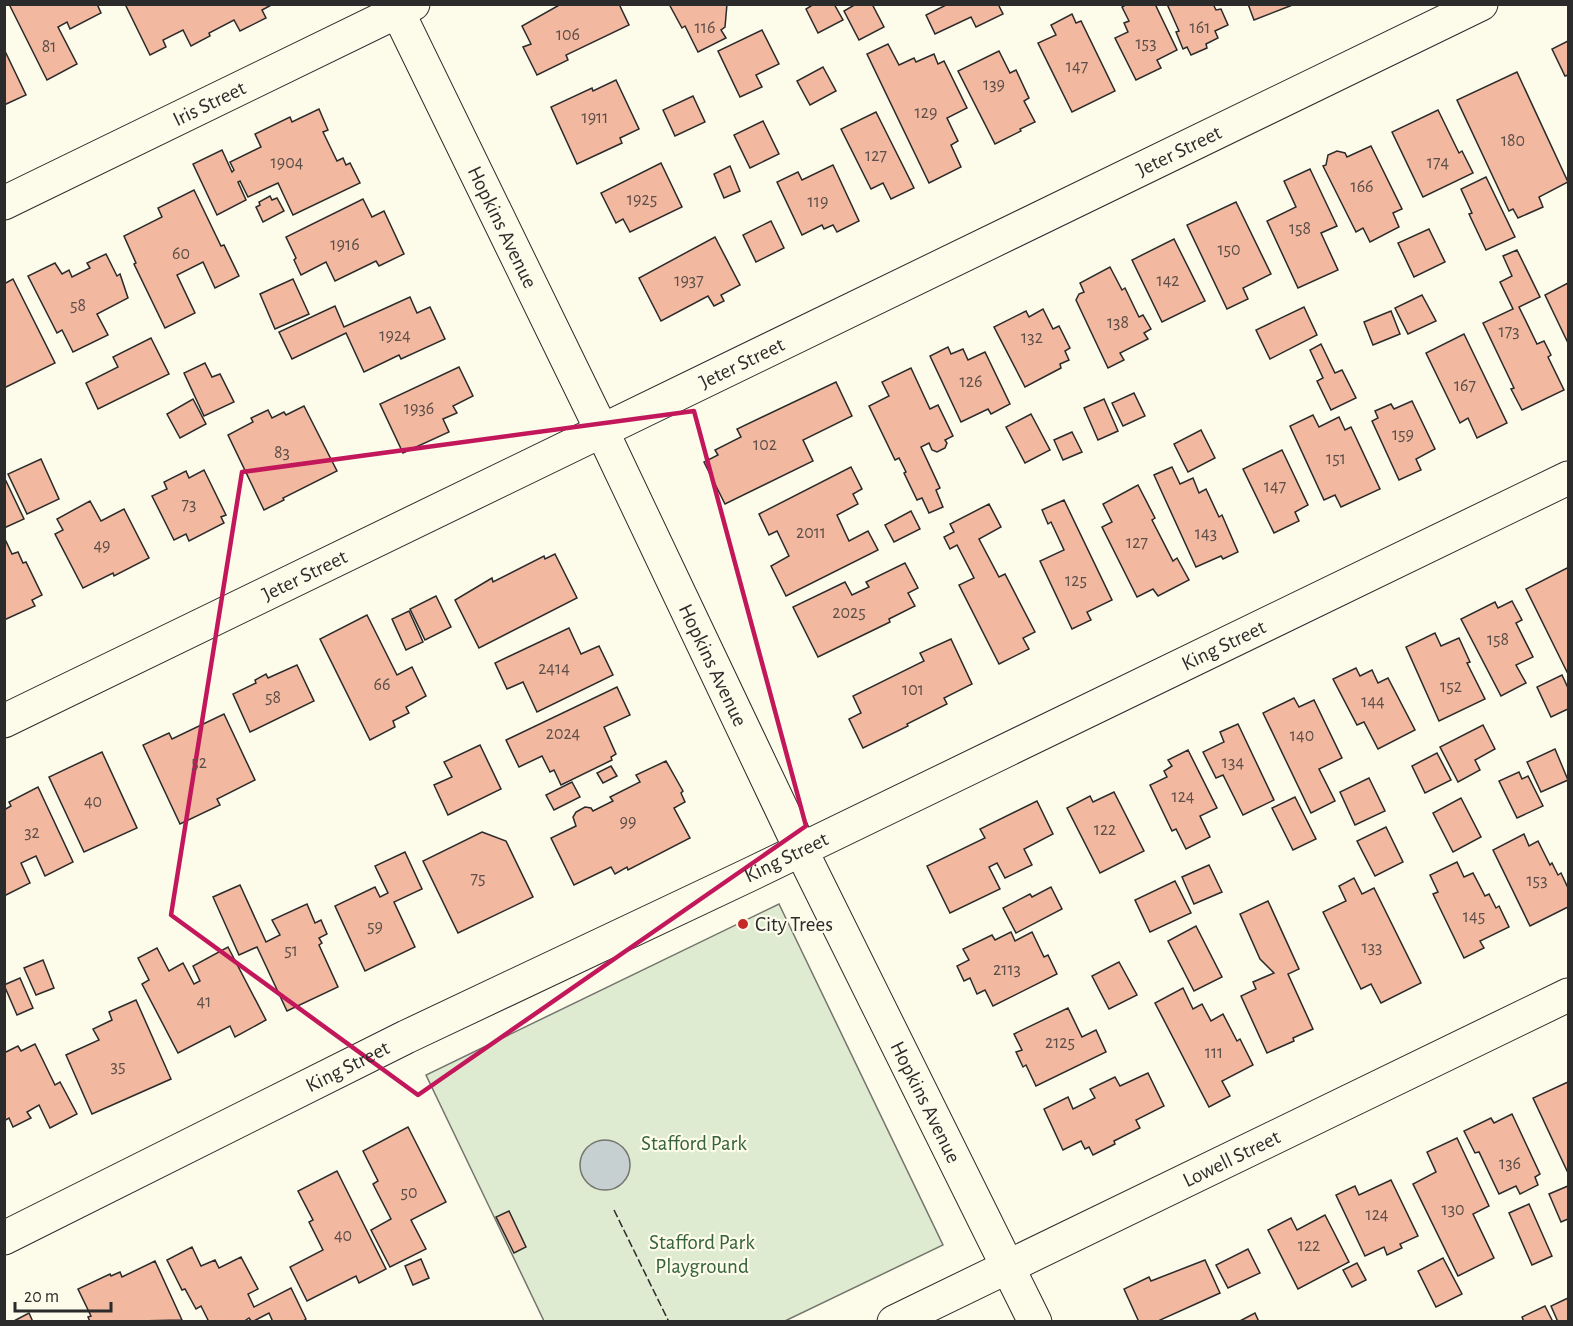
<svg xmlns="http://www.w3.org/2000/svg" width="1573" height="1326" font-family="'Alegreya Sans',sans-serif">
	<rect width="100%" height="100%" fill="#fdfbea"/>
	<path fill="#deebd1" stroke="#74746e" stroke-width="1.5" d="M779,904L943,1245L785,1321H544L426,1075Z"/>
	<circle fill="#c7d0d0" stroke="#74746e" stroke-width="1.5" cx="605" cy="1165" r="25"/>
	<g fill="#f2b8a0" stroke="#2b2b2b" stroke-width="1.5">
		<path d="M9,4H97L101,13L70,29L67,22L58,27L77,64L47,80Z"/>
		<path d="M125,4H273L262,10L266,18L240,31L234,20L209,33L210,36L191,46L183,30L163,40L166,47L150,55Z"/>
		<path d="M561,4H619L629,25L566,55L568,60L537,75L523,47L531,44L522,26Z"/>
		<path d="M669,4H727L725,27L721,30L726,38L698,52L685,26L682,28Z"/>
		<path d="M814,4H834L843,20L818,33L806,9Z"/>
		<path d="M856,4H872L884,27L859,40L844,11Z"/>
		<path d="M948,4H998L1003,14L976,27L971,17L935,34L926,15Z"/>
		<path d="M1127,4H1155L1177,50L1157,60L1161,68L1136,80L1115,38L1128,32L1124,23L1129,21L1122,7Z"/>
		<path d="M1167,4H1213L1216,10L1221,9L1228,25L1215,31L1218,38L1206,44L1207,48L1191,55L1187,47L1183,49L1176,32L1179,31Z"/>
		<path d="M1248,4H1295L1254,20Z"/>
		<path d="M1072,14L1076,23L1081,21L1115,91L1072,112L1038,43L1056,35L1051,25Z"/>
		<path d="M762,30L779,64L756,75L762,87L740,97L718,51Z"/>
		<path d="M1568,41V75L1565,76L1552,49Z"/>
		<path d="M888,44L899,65L914,58L916,62L934,54L938,64L944,61L967,108L947,118L958,141L951,145L961,167L929,183L867,54Z"/>
		<path d="M4,49L26,95L4,105Z"/>
		<path d="M999,51L1010,73L1016,70L1029,98L1024,101L1035,122L1020,129L1021,131L995,144L958,71Z"/>
		<path d="M823,67L836,91L810,105L797,81Z"/>
		<path d="M1517,72L1568,182L1539,197L1543,207L1518,218L1513,209L1509,211L1457,100Z"/>
		<path d="M616,80L639,129L620,138L622,143L577,164L551,107L592,88L593,91Z"/>
		<path d="M693,96L705,122L675,136L663,110Z"/>
		<path d="M319,109L328,130L323,132L337,161L343,158L346,165L350,163L360,183L293,215L278,183L248,197L240,181L238,182L246,200L217,215L193,164L222,150L232,172L234,170L230,162L261,147L255,134L290,117L292,122Z"/>
		<path d="M1438,110L1459,153L1462,151L1473,173L1423,197L1392,132Z"/>
		<path d="M876,112L914,188L891,199L883,183L871,189L841,129Z"/>
		<path d="M763,121L779,154L750,168L734,135Z"/>
		<path d="M1371,146L1402,209L1393,213L1399,227L1370,242L1363,228L1356,232L1323,166L1326,165L1328,155L1337,151L1345,153L1347,157Z"/>
		<path d="M661,163L682,207L630,232L623,219L616,223L601,193Z"/>
		<path d="M833,165L859,221L837,232L833,225L824,229L822,225L802,235L777,182L798,172L802,180Z"/>
		<path d="M730,166L740,191L724,198L714,174Z"/>
		<path d="M1310,169L1337,226L1321,233L1338,270L1298,288L1267,221L1296,207L1284,181Z"/>
		<path d="M1486,177L1515,237L1486,250L1469,214L1472,213L1461,189Z"/>
		<path d="M194,190L221,246L224,245L239,276L215,288L203,262L177,275L195,313L165,328L134,264L136,263L124,236L162,217L158,208Z"/>
		<path d="M270,196L272,200L277,198L284,211L263,222L256,207L260,205L259,202Z"/>
		<path d="M363,199L372,217L384,211L404,254L379,266L376,261L335,281L326,262L301,275L294,260L296,258L286,237Z"/>
		<path d="M1236,202L1271,274L1243,288L1248,299L1227,309L1187,225Z"/>
		<path d="M771,221L784,248L756,262L743,235Z"/>
		<path d="M1429,229L1445,262L1414,277L1398,243Z"/>
		<path d="M715,237L740,285L721,295L724,301L714,306L708,296L661,321L639,278Z"/>
		<path d="M1174,239L1205,301L1162,322L1132,260Z"/>
		<path d="M1517,250L1540,297L1519,307L1537,344L1544,341L1551,355L1548,357L1564,390L1522,410L1511,389L1514,388L1483,323L1513,309L1500,282L1512,276L1503,256Z"/>
		<path d="M106,254L117,276L120,274L128,298L97,314L108,335L73,352L62,330L57,333L28,276L55,263L62,274L69,270L72,277L90,268L87,263Z"/>
		<path d="M1110,267L1122,290L1125,288L1139,317L1143,315L1151,329L1144,333L1148,339L1120,353L1124,360L1108,368L1076,300L1079,294L1084,292L1080,283Z"/>
		<path d="M13,279L55,363L4,388V284Z"/>
		<path d="M293,279L309,314L275,329L260,294Z"/>
		<path d="M1568,283V343L1545,295Z"/>
		<path d="M1422,295L1436,321L1408,334L1395,308Z"/>
		<path d="M410,297L417,313L430,307L445,339L401,359L399,355L364,372L346,333L292,359L279,332L335,306L344,327Z"/>
		<path d="M1304,307L1317,335L1270,359L1256,330Z"/>
		<path d="M1043,309L1053,329L1059,326L1070,348L1065,351L1069,360L1060,364L1061,368L1025,387L994,327L1026,311L1029,317Z"/>
		<path d="M1391,311L1400,334L1373,345L1364,322Z"/>
		<path d="M1464,334L1507,423L1477,438L1468,418L1460,423L1426,353Z"/>
		<path d="M151,338L169,374L98,409L86,383L118,367L113,357Z"/>
		<path d="M1321,344L1335,373L1342,370L1356,398L1331,410L1317,381L1323,378L1310,350Z"/>
		<path d="M948,347L951,354L963,349L968,360L985,352L1010,404L991,414L988,409L961,422L930,356Z"/>
		<path d="M205,363L212,377L220,374L234,402L204,416L184,373Z"/>
		<path d="M459,367L473,396L453,406L457,413L443,419L449,432L403,453L380,404Z"/>
		<path d="M911,368L930,409L938,405L953,436L945,440L947,443L945,448L937,452L932,450L929,443L921,447L940,488L936,490L943,507L929,513L922,498L917,500L904,473L906,472L899,458L895,460L869,406L889,396L882,382Z"/>
		<path d="M836,382L852,416L803,440L813,461L725,504L704,462L718,455L715,450L741,437L737,429Z"/>
		<path d="M1134,393L1145,416L1123,426L1112,403Z"/>
		<path d="M193,399L206,424L180,438L167,414Z"/>
		<path d="M1104,399L1118,431L1098,440L1084,408Z"/>
		<path d="M1412,401L1435,449L1416,459L1421,470L1399,480L1372,421L1378,418L1375,411L1391,404L1394,409Z"/>
		<path d="M304,406L337,471L283,498L284,500L264,510L228,435L253,422L251,418L268,410L272,418L284,412L286,415Z"/>
		<path d="M1031,414L1050,450L1025,463L1006,427Z"/>
		<path d="M1313,415L1319,427L1339,417L1345,430L1351,427L1380,489L1341,507L1335,495L1324,500L1290,426Z"/>
		<path d="M1201,430L1215,458L1188,472L1174,444Z"/>
		<path d="M1072,432L1082,452L1063,460L1054,440Z"/>
		<path d="M1282,450L1308,505L1295,512L1299,521L1274,533L1243,469Z"/>
		<path d="M41,459L59,499L27,514L8,474Z"/>
		<path d="M851,467L862,489L853,494L858,504L837,515L849,541L868,531L878,550L786,596L771,566L789,556L777,531L769,535L759,514Z"/>
		<path d="M1172,467L1180,484L1193,478L1199,493L1206,489L1219,517L1222,515L1238,552L1223,559L1221,556L1196,567L1154,475Z"/>
		<path d="M204,470L226,515L221,517L224,523L189,541L186,534L174,540L152,496L167,489L164,482L186,471L189,478Z"/>
		<path d="M6,481L24,519L4,528V482Z"/>
		<path d="M1138,485L1155,518L1152,520L1173,561L1177,558L1189,580L1158,596L1153,589L1137,597L1102,527L1112,522L1103,504Z"/>
		<path d="M1064,500L1112,600L1087,612L1091,620L1072,629L1040,561L1064,550L1051,522L1048,524L1042,510Z"/>
		<path d="M90,501L101,521L124,509L149,558L114,576L113,573L83,588L55,534L63,530L57,519Z"/>
		<path d="M989,504L1001,527L979,539L999,577L1005,574L1035,632L1023,638L1029,649L999,664L959,585L974,578L957,545L950,549L944,537L954,532L950,524Z"/>
		<path d="M911,511L920,529L894,542L885,525Z"/>
		<path d="M4,537L12,554L18,552L23,563L26,562L42,595L32,600L35,606L4,620Z"/>
		<path d="M555,554L577,598L479,648L455,600L492,578L493,582L544,556L545,559Z"/>
		<path d="M905,563L918,588L908,593L915,606L889,619L890,622L818,657L793,607L845,582L852,595L869,587L866,582Z"/>
		<path d="M1567,568L1568,570V674L1526,589Z"/>
		<path d="M436,596L451,627L425,640L410,609Z"/>
		<path d="M1512,601L1522,620L1516,623L1533,657L1516,665L1526,683L1501,696L1461,619L1495,602L1498,608Z"/>
		<path d="M409,611L423,642L406,650L392,619Z"/>
		<path d="M367,615L397,675L412,667L426,696L406,707L409,713L393,721L395,727L370,740L320,639Z"/>
		<path d="M569,628L581,654L599,646L613,675L537,712L523,682L507,689L495,663Z"/>
		<path d="M1435,633L1441,646L1459,638L1470,662L1467,663L1485,699L1439,721L1406,647Z"/>
		<path d="M951,639L972,684L944,698L947,704L907,724L908,726L863,748L849,719L861,713L853,696L924,661L920,653Z"/>
		<path d="M297,665L314,701L250,732L233,694L256,683L255,680L266,674L268,678Z"/>
		<path d="M1356,668L1360,676L1372,670L1378,683L1388,678L1415,730L1378,749L1364,722L1357,725L1333,679Z"/>
		<path d="M1562,675L1568,688V709L1551,717L1537,687Z"/>
		<path d="M617,687L630,715L604,727L616,754L611,757L612,760L561,785L554,770L550,772L542,756L519,767L506,740Z"/>
		<path d="M1294,698L1299,707L1314,700L1342,758L1319,769L1335,801L1311,813L1263,713Z"/>
		<path d="M224,714L255,780L217,799L220,805L180,824L143,745L169,733L172,739Z"/>
		<path d="M1238,724L1274,800L1243,815L1223,775L1216,778L1203,752L1224,742L1220,732Z"/>
		<path d="M1483,725L1495,749L1475,760L1480,770L1458,782L1440,747Z"/>
		<path d="M480,745L501,789L448,815L434,785L452,777L444,762Z"/>
		<path d="M1555,749L1568,780L1541,792L1527,762Z"/>
		<path d="M1188,750L1217,808L1200,816L1210,837L1186,849L1176,829L1172,831L1150,785L1167,777L1164,771L1172,766L1168,760Z"/>
		<path d="M102,752L137,828L84,852L49,777Z"/>
		<path d="M1437,753L1451,780L1425,793L1412,766Z"/>
		<path d="M666,761L683,791L681,793L685,802L674,808L690,838L628,870L627,867L615,874L611,867L574,885L551,838L576,826L573,817L576,812L585,807L591,808L593,811L613,801L610,797L640,782L636,775Z"/>
		<path d="M611,766L617,776L603,783L597,773Z"/>
		<path d="M1519,772L1522,779L1528,776L1543,806L1517,818L1499,781Z"/>
		<path d="M1369,778L1385,811L1355,825L1340,792Z"/>
		<path d="M572,782L580,797L554,810L546,795Z"/>
		<path d="M38,787L73,862L45,876L36,856L21,863L30,883L4,896V810L11,806L9,802Z"/>
		<path d="M1114,792L1144,851L1100,873L1067,808L1090,796L1093,802Z"/>
		<path d="M1295,797L1316,839L1293,850L1272,808Z"/>
		<path d="M1461,798L1481,837L1453,852L1433,813Z"/>
		<path d="M1037,801L1053,834L1024,849L1032,865L1005,878L997,863L989,867L1000,889L950,913L927,866L985,838L980,829Z"/>
		<path d="M1386,827L1403,862L1375,876L1357,841Z"/>
		<path d="M482,832L506,841L533,897L458,933L423,861Z"/>
		<path d="M1524,834L1529,846L1538,841L1550,865L1552,863L1558,875L1561,873L1568,888V907L1530,926L1493,850Z"/>
		<path d="M405,852L422,889L394,902L415,947L365,971L335,906L375,887L380,897L388,893L375,866Z"/>
		<path d="M1457,862L1464,877L1473,873L1485,896L1489,894L1496,908L1499,906L1509,927L1480,941L1484,948L1464,958L1433,894L1438,892L1430,875Z"/>
		<path d="M1209,865L1222,892L1194,904L1182,877Z"/>
		<path d="M1354,878L1362,894L1374,888L1421,983L1381,1003L1371,984L1361,989L1323,912L1346,901L1339,886Z"/>
		<path d="M1175,881L1191,913L1150,932L1135,900Z"/>
		<path d="M240,885L266,942L280,935L272,920L307,904L315,923L321,920L327,934L319,938L322,943L319,945L338,987L287,1011L257,947L239,955L213,897Z"/>
		<path d="M1051,887L1062,909L1016,933L1003,908L1030,894L1032,897Z"/>
		<path d="M1268,901L1299,969L1288,974L1313,1029L1293,1038L1294,1041L1267,1053L1241,996L1256,989L1253,982L1274,973L1260,959L1240,914Z"/>
		<path d="M1196,926L1222,977L1194,991L1168,941Z"/>
		<path d="M1011,932L1015,941L1032,932L1044,957L1048,955L1057,974L993,1006L985,990L977,994L970,978L964,981L957,966L969,960L963,949L992,935L995,940Z"/>
		<path d="M228,947L266,1020L235,1037L230,1026L178,1053L142,984L149,980L138,958L157,948L169,971L183,963L194,984L200,981L193,966Z"/>
		<path d="M43,960L54,988L36,995L24,968Z"/>
		<path d="M1119,962L1137,995L1109,1009L1092,976Z"/>
		<path d="M20,978L33,1008L17,1015L4,985Z"/>
		<path d="M1183,988L1193,1009L1202,1004L1211,1021L1223,1014L1237,1041L1240,1039L1253,1065L1222,1081L1230,1096L1209,1107L1155,1003Z"/>
		<path d="M136,1000L171,1079L92,1114L66,1055L99,1040L93,1029L112,1020L109,1012Z"/>
		<path d="M1068,1008L1082,1037L1096,1030L1106,1052L1036,1086L1026,1065L1023,1067L1016,1052L1022,1050L1014,1034Z"/>
		<path d="M35,1044L55,1085L60,1082L77,1114L50,1128L39,1105L27,1112L31,1118L13,1127L9,1118L4,1121V1053L18,1046L21,1051Z"/>
		<path d="M1148,1073L1164,1106L1136,1120L1140,1128L1114,1141L1115,1144L1093,1155L1089,1147L1085,1149L1081,1141L1063,1150L1044,1109L1068,1097L1073,1109L1095,1098L1090,1089L1115,1077L1120,1086Z"/>
		<path d="M1568,1082V1173L1533,1098Z"/>
		<path d="M1512,1114L1540,1174L1535,1177L1538,1185L1520,1194L1516,1186L1499,1194L1479,1152L1475,1153L1464,1131L1491,1118L1494,1123Z"/>
		<path d="M408,1127L446,1202L411,1220L426,1249L390,1267L371,1230L391,1219L373,1184L378,1181L363,1151Z"/>
		<path d="M1457,1138L1489,1206L1473,1214L1494,1258L1458,1276L1413,1184L1436,1172L1427,1152Z"/>
		<path d="M337,1171L386,1269L359,1283L356,1276L307,1301L290,1267L323,1250L309,1222L313,1220L298,1191Z"/>
		<path d="M1391,1180L1418,1236L1400,1244L1402,1248L1387,1255L1384,1247L1365,1256L1336,1195L1355,1186L1359,1195Z"/>
		<path d="M1568,1186V1219L1561,1222L1549,1194Z"/>
		<path d="M1529,1204L1552,1256L1532,1265L1509,1213Z"/>
		<path d="M509,1211L526,1247L514,1253L496,1217Z"/>
		<path d="M1325,1215L1349,1262L1298,1289L1268,1230L1291,1218L1297,1230Z"/>
		<path d="M192,1247L201,1266L215,1260L219,1268L241,1257L258,1289L248,1294L254,1307L291,1288L306,1319L302,1322H273L269,1313L252,1322L249,1318L243,1322H209L201,1306L196,1309L185,1289L182,1290L167,1260Z"/>
		<path d="M1248,1249L1260,1273L1228,1288L1216,1265Z"/>
		<path d="M1443,1258L1462,1294L1436,1307L1418,1271Z"/>
		<path d="M421,1259L429,1278L413,1285L405,1266Z"/>
		<path d="M1205,1260L1220,1293L1160,1320L1161,1322H1139L1124,1289L1149,1277L1151,1281Z"/>
		<path d="M155,1261L182,1320L90,1322L88,1317L91,1316L78,1289L110,1274L111,1276L120,1272L122,1277Z"/>
		<path d="M1357,1263L1366,1280L1352,1287L1343,1270Z"/>
		<path d="M1568,1298V1322H1558L1551,1306Z"/>
		<path d="M1545,1306L1553,1322H1524L1522,1317Z"/>
		<path d="M29,1313L33,1322H12Z"/>
		<path d="M1255,1313L1259,1322H1238Z"/>
	</g>
	<g fill="none" stroke-linecap="round" stroke-linejoin="round">
		<g stroke="#2b2b2b" stroke-width="35">
			<g id="minor">
				<path id="s1" d="M394,4L602,431L801,850L1035,1322"/>
				<path id="s2" d="M4,203L413,4"/>
				<path id="s3" d="M4,721L1481,4"/>
				<path id="s4" d="M4,1238L406,1037L753,873L1568,478"/>
				<path id="s5" d="M894,1322L1568,995"/>
			</g>
		</g>
		<use href="#minor" stroke="#fdfbea" stroke-width="33"/>
		<path stroke="#2b2b2b" stroke-width="1.5" stroke-dasharray="8 3" stroke-linecap="butt" d="M614,1210L669,1322"/>
	</g>
	<path fill="none" stroke="#c2185b" stroke-width="4.5" stroke-linejoin="round" d="M694,411L806,826L418,1095L171,915L242,472Z"/>
	<circle fill="#c62828" stroke="#fdfbea" stroke-width="2" cx="743" cy="924" r="6"/>
	<g text-anchor="middle" dominant-baseline="central" stroke-width="4.5" stroke-linejoin="round" paint-order="stroke">
		<g font-size="18" fill="#5d4e48">
			<text x="705" y="28">116</text>
			<text x="1200" y="28">161</text>
			<text x="568" y="35">106</text>
			<text x="1146" y="44">153</text>
			<text x="49" y="47">81</text>
			<text x="1077" y="67">147</text>
			<text x="994" y="85">139</text>
			<text x="926" y="113">129</text>
			<text x="595" y="118">1911</text>
			<text x="1513" y="141">180</text>
			<text x="876" y="156">127</text>
			<text x="287" y="163">1904</text>
			<text x="1438" y="163">174</text>
			<text x="1362" y="187">166</text>
			<text x="642" y="200">1925</text>
			<text x="818" y="202">119</text>
			<text x="1300" y="229">158</text>
			<text x="345" y="245">1916</text>
			<text x="1229" y="250">150</text>
			<text x="181" y="254">60</text>
			<text x="689" y="281">1937</text>
			<text x="1168" y="281">142</text>
			<text x="78" y="306">58</text>
			<text x="1118" y="323">138</text>
			<text x="1509" y="332">173</text>
			<text x="395" y="336">1924</text>
			<text x="1032" y="338">132</text>
			<text x="971" y="382">126</text>
			<text x="1465" y="386">167</text>
			<text x="419" y="409">1936</text>
			<text x="1403" y="435">159</text>
			<text x="765" y="445">102</text>
			<text x="282" y="453">83</text>
			<text x="1336" y="459">151</text>
			<text x="1275" y="487">147</text>
			<text x="189" y="505">73</text>
			<text x="811" y="533">2011</text>
			<text x="1206" y="534">143</text>
			<text x="1137" y="543">127</text>
			<text x="102" y="546">49</text>
			<text x="1076" y="581">125</text>
			<text x="849" y="613">2025</text>
			<text x="1498" y="640">158</text>
			<text x="554" y="669">2414</text>
			<text x="382" y="685">66</text>
			<text x="1451" y="687">152</text>
			<text x="913" y="690">101</text>
			<text x="273" y="698">58</text>
			<text x="1373" y="702">144</text>
			<text x="563" y="734">2024</text>
			<text x="1302" y="736">140</text>
			<text x="199" y="763">52</text>
			<text x="1233" y="763">134</text>
			<text x="1183" y="797">124</text>
			<text x="93" y="802">40</text>
			<text x="628" y="822">99</text>
			<text x="1105" y="830">122</text>
			<text x="32" y="833">32</text>
			<text x="478" y="879">75</text>
			<text x="1537" y="881">153</text>
			<text x="1474" y="917">145</text>
			<text x="375" y="927">59</text>
			<text x="1372" y="948">133</text>
			<text x="291" y="951">51</text>
			<text x="1007" y="970">2113</text>
			<text x="204" y="1002">41</text>
			<text x="1060" y="1043">2125</text>
			<text x="1214" y="1053">111</text>
			<text x="118" y="1067">35</text>
			<text x="1510" y="1164">136</text>
			<text x="409" y="1193">50</text>
			<text x="1453" y="1210">130</text>
			<text x="1377" y="1215">124</text>
			<text x="343" y="1236">40</text>
			<text x="1309" y="1246">122</text>
		</g>
		<g font-size="21" fill="#2b2b2b" stroke="#fdfbea">
			<text stroke="none"><textPath href="#s2" startOffset="228">Iris Street</textPath></text>
			<text stroke="none"><textPath href="#s3" startOffset="1306">Jeter Street</textPath></text>
			<text stroke="none"><textPath href="#s1" startOffset="248">Hopkins Avenue</textPath></text>
			<text stroke="none"><textPath href="#s3" startOffset="820">Jeter Street</textPath></text>
			<text stroke="none"><textPath href="#s3" startOffset="334">Jeter Street</textPath></text>
			<text stroke="none"><textPath href="#s4" startOffset="1356">King Street</textPath></text>
			<text stroke="none"><textPath href="#s1" startOffset="734">Hopkins Avenue</textPath></text>
			<text stroke="none"><textPath href="#s4" startOffset="870">King Street</textPath></text>
			<text stroke="none"><textPath href="#s4" startOffset="384">King Street</textPath></text>
			<text stroke="none"><textPath href="#s1" startOffset="1220">Hopkins Avenue</textPath></text>
			<text stroke="none"><textPath href="#s5" startOffset="375">Lowell Street</textPath></text>
		</g>
		<g font-size="21" fill="#2b2b2b" stroke="#fdfbea" text-anchor="start">
			<text x="755" y="924">City Trees</text>
		</g>
		<g font-size="21" fill="#34623c" stroke="#fdfbea">
			<text x="694" y="1143">Stafford Park</text>
			<text x="702" y="1242">Stafford Park<tspan x="702" dy="24">Playground</tspan></text>
		</g>
	</g>
	<rect width="1573" height="1326" fill="none" stroke="#2b2b2b" stroke-width="12"/>
	<path d="M15 1302v9h96v-9" fill="none" stroke="#2b2b2b" stroke-width="3"/>
	<text x="24" y="1302" font-size="18" fill="#2b2b2b" stroke="#fdfbea" stroke-width="4.5" paint-order="stroke">20 m</text>
</svg>
